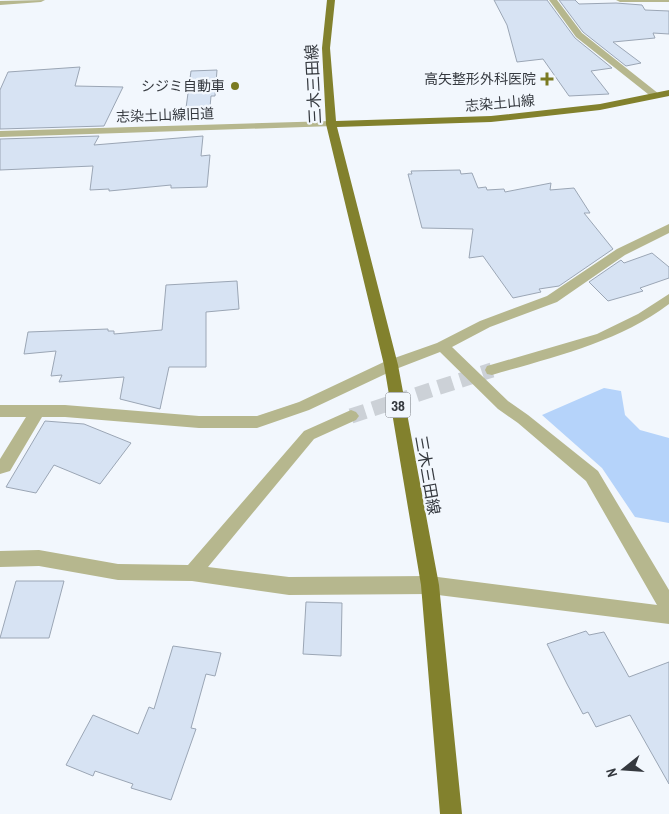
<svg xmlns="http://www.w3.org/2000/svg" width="669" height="814" font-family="'Archivo Narrow','Noto Sans JP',sans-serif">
	<rect width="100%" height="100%" fill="#f2f7fd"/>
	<path fill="#b5d3fa" d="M604,388L621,391L625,415L640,430L669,438V523L635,517L602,468L542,415Z"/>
	<g fill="#d7e3f3" stroke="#9ba6b5">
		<path d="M494,0H547L575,38L612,68L591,71L609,94L569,96L543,59L517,62L507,25Z"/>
		<path d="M559,0H575L579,4L616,3L642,5L645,10L669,11V34L653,33L655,38L613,42L641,63L626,66L583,32Z"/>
		<path d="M80,67L75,86L123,87L104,126L0,129V90L8,72Z"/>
		<path d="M217,70L215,96H211L210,107L186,108L191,71Z"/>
		<path d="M99,136L94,145L203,136L201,156L210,155L207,187L171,188V185L109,191V189L90,190L93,166L0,170V139Z"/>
		<path d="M460,170L461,174L472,173L478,188L486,187L487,190L504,189L505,192L551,183L550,190L574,188L590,213H584L613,249L559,286L539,289L541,292L513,298L483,256L469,258L473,229L422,228L408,174H412L411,171Z"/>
		<path d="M652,253L669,267V278L640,288L643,291L608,301L589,282L621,260L624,263Z"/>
		<path d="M237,281L239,309L206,312V367H169L160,409L120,399L124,377L59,382L62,375L51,376L56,351L24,354L28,332L108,329V331H114V334L162,330L166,285Z"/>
		<path d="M45,421L84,424L131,443L100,484L54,465L36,493L6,487Z"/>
		<path d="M16,581H64L49,638H0Z"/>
		<path d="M306,602L342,603L341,656L303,654Z"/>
		<path d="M586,631L589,635L604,632L629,677L669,662V784L630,715L596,727L588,712L583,714L567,684L547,644Z"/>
		<path d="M173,646L221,653L215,676L206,674L191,728L196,729L171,800L131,788L133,784L95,771L93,776L66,765L93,715L138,734L149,707L154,709Z"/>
	</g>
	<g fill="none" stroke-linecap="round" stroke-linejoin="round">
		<path stroke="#ccd1d7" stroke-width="15" stroke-dasharray="15 8" stroke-linecap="butt" d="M351,416L492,370"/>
		<g fill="#b6b78e" fill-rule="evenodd">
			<path d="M45,0L41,2L0,5V1Z"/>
			<path d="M549,0H557L582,33L659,94V98H653L576,37Z"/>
			<path d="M616,0H669V2H620Z"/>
			<path d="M331,121L334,122V126L0,137V131Z"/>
			<path d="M669,224V233L625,255L557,302L490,327L452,347L508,401L528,415L598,471L669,590V624L430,594L289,595L192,581L118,580L39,566L0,567V551L39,550L118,564L188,565L304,431L351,410L356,412L359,416L356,420L314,439L208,567L289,577L430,576L657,605L586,481L518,423L498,409L440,352L396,369L309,410L257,428H199L65,417H42L10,471L0,474V459L26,417H0V405H65L199,416H257L299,402L386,361L437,343L480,321L547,296L617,249Z"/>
			<path d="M669,294V304C617,343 553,357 492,375L487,374L485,370L487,366L597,334L638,314Z"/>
		</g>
		<path fill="#82812d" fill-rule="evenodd" d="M327,0H335L330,48L336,121L491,116L600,104L669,90V96L600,110L491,122L337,127L398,365L439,585L462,814H440L421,585L384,365L326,124L322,48Z"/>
	</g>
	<g fill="#7a7a21" stroke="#f2f7fd" stroke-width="2">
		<path d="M544.5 71.5h5v5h5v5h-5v5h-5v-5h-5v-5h5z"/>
		<circle cx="235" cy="86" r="5"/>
	</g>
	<g text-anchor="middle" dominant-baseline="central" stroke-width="4.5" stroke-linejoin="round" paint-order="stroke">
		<g font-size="14" fill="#35393f" stroke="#f2f7fd" text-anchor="end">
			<text x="536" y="79">高矢整形外科医院</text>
			<text x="225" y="86">シジミ自動車</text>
		</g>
		<g font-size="14" fill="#35393f" stroke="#f2f7fd">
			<text transform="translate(500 103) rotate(-5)">志染土山線</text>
			<text transform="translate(165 115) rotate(-2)">志染土山線旧道</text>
		</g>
		<rect fill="#f2f7fd" stroke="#6e7278" stroke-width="1" x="385.5" y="392.5" width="25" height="25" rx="4"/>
		<g font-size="15" font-weight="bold" fill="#35393f">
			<text x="398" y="405">38</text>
		</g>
		<g font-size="16" fill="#35393f" stroke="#f2f7fd">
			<text transform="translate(313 84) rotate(-93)">三木三田線</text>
			<text transform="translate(428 475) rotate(80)">三木三田線</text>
		</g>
	</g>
	<g transform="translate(624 769) rotate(253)" stroke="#f2f7fd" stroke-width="4" paint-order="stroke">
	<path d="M0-4L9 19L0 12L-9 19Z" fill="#35393f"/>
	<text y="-8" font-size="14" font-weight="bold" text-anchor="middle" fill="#35393f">N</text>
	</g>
</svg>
